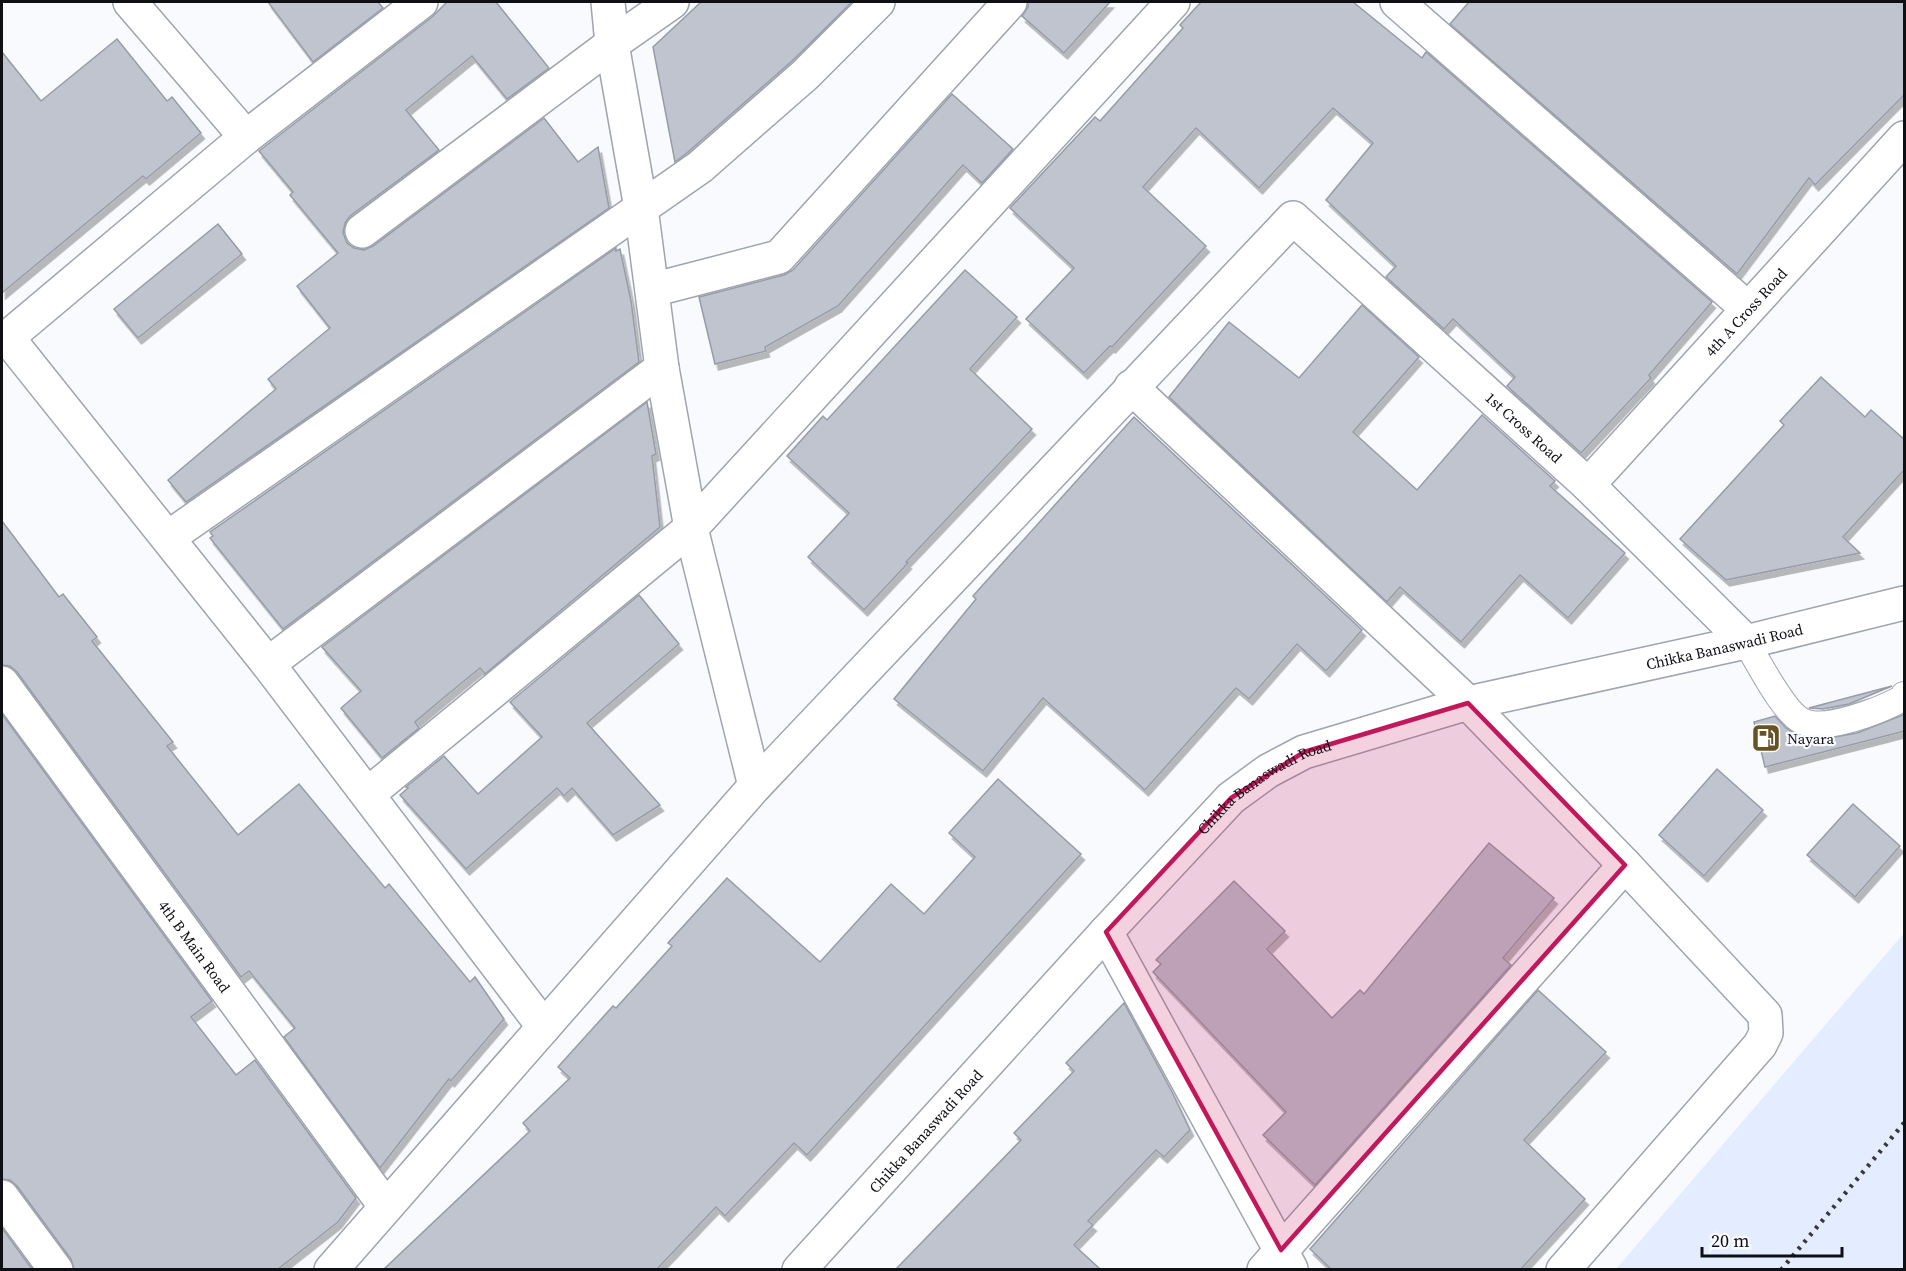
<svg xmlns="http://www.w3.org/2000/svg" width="1906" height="1271" font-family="'Source Serif 4',serif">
	<defs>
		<filter id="shadow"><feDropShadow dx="3.5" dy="6" stdDeviation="0" flood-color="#0004"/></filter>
	</defs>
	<rect width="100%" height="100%" fill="#f8fafe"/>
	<path fill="#e4edff" d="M1904,933V1269H1616Z"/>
	<g fill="#bfc4cf" stroke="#979ca6" stroke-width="1.5" filter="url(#shadow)">
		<path d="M268,2H378L383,8L313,62Z"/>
		<path d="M447,2H496L549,68L507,99L472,56L406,110L439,150L350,216L345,223L343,233L347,243L354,248L364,250L373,246L544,118L578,162L598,147L609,208L186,502L168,480L276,389L268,379L330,328L297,286L338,253L290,195L293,192L259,151L432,17Z"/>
		<path d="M701,2H852L792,61L688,152L675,162L653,47Z"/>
		<path d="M1028,2H1110L1064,53L1022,16L1028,7Z"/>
		<path d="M1201,2H1353L1422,58L1426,52L1712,302L1649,375L1651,378L1581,453L1507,386L1515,377L1453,319L1444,329L1386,277L1396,266L1326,200L1373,143L1333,108L1259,188L1196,128L1143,187L1206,246L1112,347L1110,346L1084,373L1026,319L1074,268L1010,208L1095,117L1100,121L1183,28L1180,25Z"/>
		<path d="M1469,2H1905V94L1815,185L1809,178L1737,274L1450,24Z"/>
		<path d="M117,39L167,101L172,97L201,133L146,179L143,176L2,293V52L41,101Z"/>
		<path d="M952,94L1013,149L982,183L963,165L838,306L765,347L766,351L715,364L699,297L784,275L793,270Z"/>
		<path d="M218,224L242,254L138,338L114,309Z"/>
		<path d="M616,248V251L620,249L631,301L639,362L283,629L210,538L213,536L210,532Z"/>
		<path d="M965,270L1017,317L970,369L1032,429L906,562L908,563L864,610L808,557L849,513L787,456L823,416L827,420Z"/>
		<path d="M1362,305L1419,357L1353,432L1417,490L1482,415L1555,481L1550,486L1625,553L1568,618L1520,575L1461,642L1400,587L1387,602L1169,397L1229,322L1299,378Z"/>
		<path d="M1821,377L1865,417L1871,410L1905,440V469L1843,537L1860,553L1726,580L1680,539L1784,425L1780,421Z"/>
		<path d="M647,402L656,454L652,456L660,527L485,674L480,668L447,695L415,722L419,728L382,758L341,708L361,691L322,647Z"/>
		<path d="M1134,417L1362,630L1326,671L1297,644L1249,699L1236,688L1145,790L1043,698L983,771L894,699L976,599L973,596Z"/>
		<path d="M2,521L59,597L63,594L97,637L92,641L173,742L167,746L238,835L299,784L385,888L389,884L470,982L475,977L504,1019L451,1081L449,1079L380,1168L284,1037L295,1028L249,971L241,977L17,672L10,666L2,665Z"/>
		<path d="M639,595L679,644L587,723L660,805L613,835L572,788L564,796L557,788L466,869L400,795L408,788L406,787L444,756L478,794L542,737L510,702Z"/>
		<path d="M1892,686L1849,704L1823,709L1809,708Z"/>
		<path d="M2,714L212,1001L191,1017L236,1075L255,1060L356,1198L338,1222L278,1269H74L71,1259L17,1186L10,1180L2,1179Z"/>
		<path d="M1905,714V731L1765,767L1754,722L1775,716L1786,728L1797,735L1811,739H1824L1857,733Z"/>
		<path d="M1717,769L1763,810L1704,876L1659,835Z"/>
		<path d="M998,779L1081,854L807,1155L794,1143L725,1216L716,1207L657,1269H384L530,1131L523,1123L570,1078L558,1067L613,1006L616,1008L672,946L668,943L727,878L820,962L891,884L924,914L975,857L949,833Z"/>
		<path d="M1853,804L1900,846L1855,897L1807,855Z"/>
		<path d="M1489,843L1554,898L1503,958L1511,965L1315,1185L1263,1135L1286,1112L1153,972L1161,964L1156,960L1234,881L1285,931L1267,949L1332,1018L1360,990L1364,994Z"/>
		<path d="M1538,990L1606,1052L1524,1140L1585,1199L1521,1269H1331L1310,1249Z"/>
		<path d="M1124,1003L1172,1092L1190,1130L1164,1157L1156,1150L1088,1221L1093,1225L1074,1245L1100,1269H896L1021,1140L1014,1133L1074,1071L1066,1063Z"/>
		<path d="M2,1228L32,1269H2Z"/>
	</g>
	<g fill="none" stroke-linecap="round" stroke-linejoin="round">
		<g stroke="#9fa4ae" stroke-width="28">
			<path id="service" d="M1746,642C1758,661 1783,712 1802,721C1825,733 1881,710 1903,698L1904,695"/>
		</g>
		<g stroke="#9fa4ae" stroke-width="36">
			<g id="minor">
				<path d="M130,2L246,137"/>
				<path d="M1397,2L1747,308"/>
				<path d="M362,231L612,44L672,2"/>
				<path d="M652,290L779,257L1010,2"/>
				<path d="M7,337L268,664L544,1027"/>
				<path d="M2,342L246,137L421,2"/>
				<path d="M1131,387L1468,703L1625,865L1765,1015L1766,1033L1760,1045L1563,1270"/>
				<path id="s1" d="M1588,485L1904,138"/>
				<path d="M169,537L700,167L805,75L878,2"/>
				<path d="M268,664L662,368"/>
				<path id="s2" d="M2,683L386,1207"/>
				<path id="s3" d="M755,786L1293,218L1588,485L1746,642"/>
				<path d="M368,794L691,528L1173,2"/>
				<path d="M1106,932L1291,1269"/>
				<path d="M2,1197L56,1270"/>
				<path d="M331,1270L755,786L691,528L662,368L641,208L612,44L608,2"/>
				<path d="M1264,1270L1625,865"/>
			</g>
		</g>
		<g stroke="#9fa4ae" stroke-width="36">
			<g id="secondary">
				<path id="s4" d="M799,1270L1106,932L1231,798L1268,771L1304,752L1468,703L1746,642L1904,603"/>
			</g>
		</g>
		<use href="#service" stroke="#fff" stroke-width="26"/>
		<use href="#minor" stroke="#fff" stroke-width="33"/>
		<use href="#secondary" stroke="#fff" stroke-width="33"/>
		<path stroke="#37383c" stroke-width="4.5" stroke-dasharray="3 6" stroke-linecap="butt" d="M1781,1270L1904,1123"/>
	</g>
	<path fill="#c2185b" fill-opacity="0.2" stroke="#c2185b" stroke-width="4.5" stroke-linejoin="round" d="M1468,703L1625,865L1281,1250L1106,932L1231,798L1304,752Z"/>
	<defs>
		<g id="fuel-square" transform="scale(1.5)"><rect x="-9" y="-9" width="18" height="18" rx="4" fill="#695222" stroke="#f8fafe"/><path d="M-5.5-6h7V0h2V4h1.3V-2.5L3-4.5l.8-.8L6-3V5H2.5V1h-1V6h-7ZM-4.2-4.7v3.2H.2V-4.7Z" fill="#fff"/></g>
	</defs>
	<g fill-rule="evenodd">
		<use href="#fuel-square" x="1766" y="738"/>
	</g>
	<g text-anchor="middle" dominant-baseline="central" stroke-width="4.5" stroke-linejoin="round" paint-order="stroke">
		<g font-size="15" fill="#0f1014" stroke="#f8fafe">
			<text stroke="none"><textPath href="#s1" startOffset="234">4th A Cross Road</textPath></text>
			<text stroke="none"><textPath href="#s3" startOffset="1094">1st Cross Road</textPath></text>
			<text stroke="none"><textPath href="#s4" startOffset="1160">Chikka Banaswadi Road</textPath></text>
			<text stroke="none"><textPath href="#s4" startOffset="674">Chikka Banaswadi Road</textPath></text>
			<text stroke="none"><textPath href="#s2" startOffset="326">4th B Main Road</textPath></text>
			<text stroke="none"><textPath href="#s4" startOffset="188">Chikka Banaswadi Road</textPath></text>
		</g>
		<g font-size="15" fill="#0f1014" stroke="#f8fafe" text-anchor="start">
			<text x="1787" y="738">Nayara</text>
		</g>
	</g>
	<rect width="1906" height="1271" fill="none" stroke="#0f1014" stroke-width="6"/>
	<path d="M1702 1247v9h140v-9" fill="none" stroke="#0f1014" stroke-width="3"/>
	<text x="1711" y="1247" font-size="18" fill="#0f1014" stroke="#f8fafe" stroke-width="4.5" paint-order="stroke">20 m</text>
</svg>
